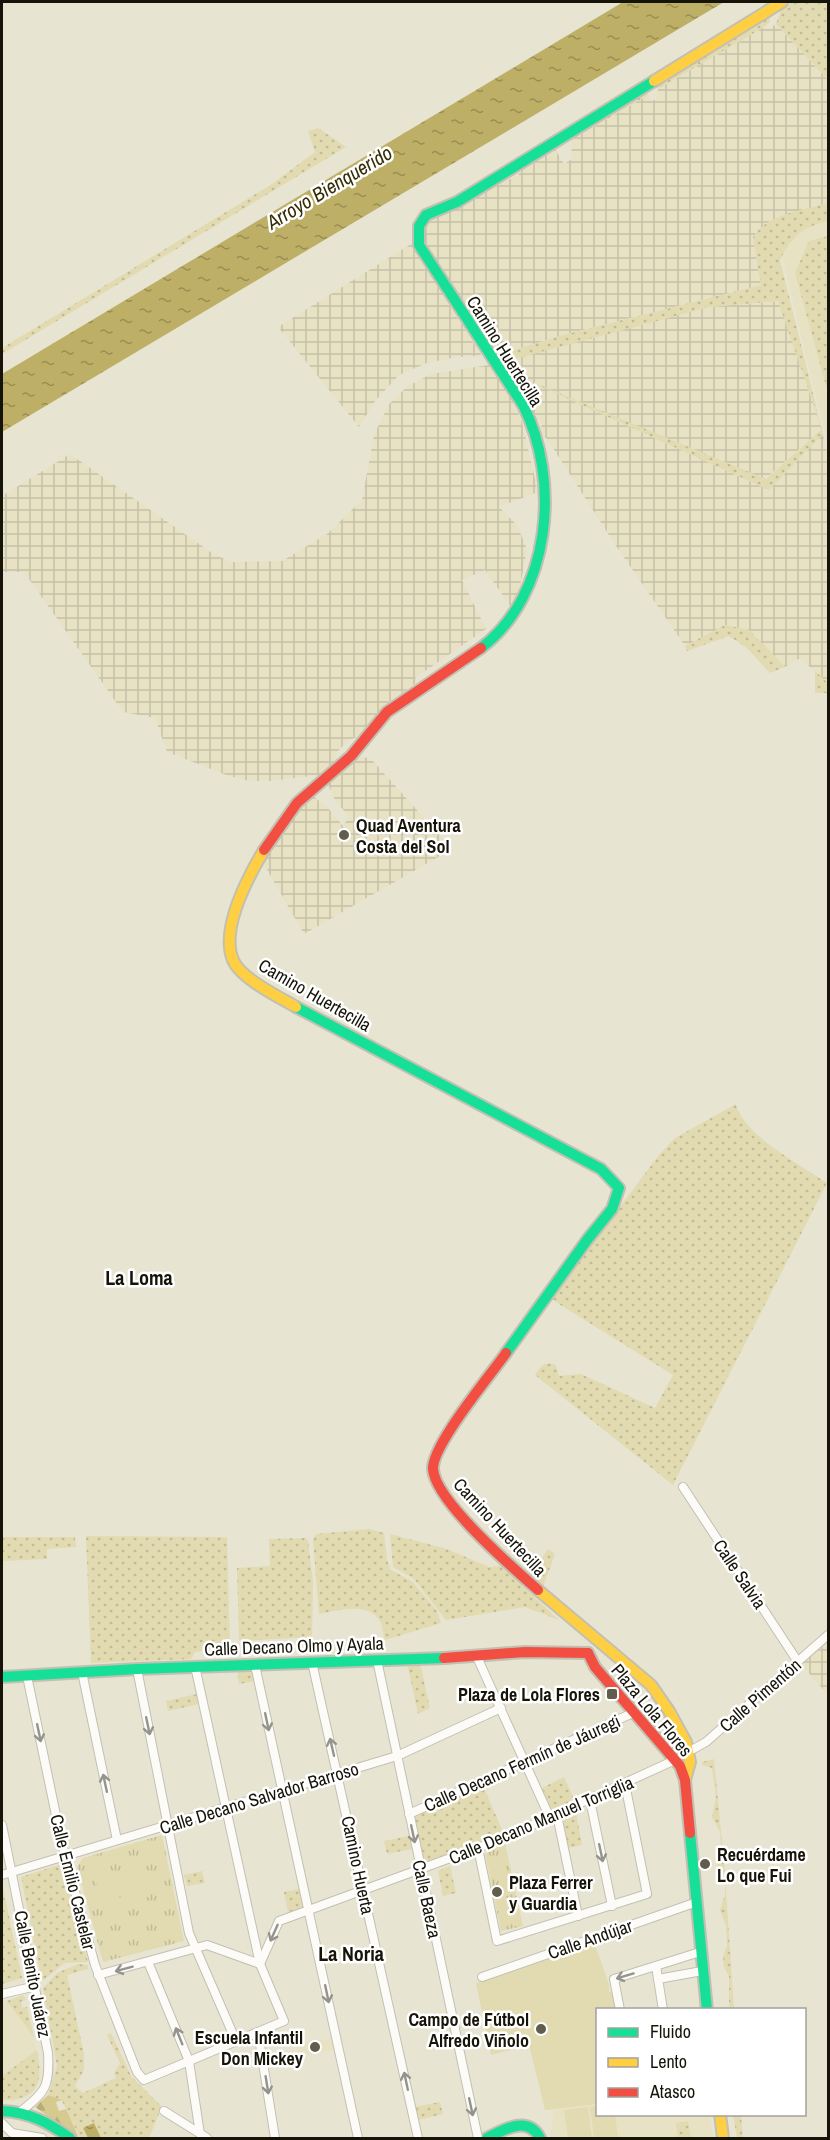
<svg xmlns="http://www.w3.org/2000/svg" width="830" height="2140" font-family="'Archivo Narrow',sans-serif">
	<defs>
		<pattern id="industrial-grid" width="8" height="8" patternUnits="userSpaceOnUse" patternTransform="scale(1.5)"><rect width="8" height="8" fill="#e8e2c4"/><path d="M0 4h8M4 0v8" fill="none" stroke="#c6c1a7"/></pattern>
		<pattern id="grass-dots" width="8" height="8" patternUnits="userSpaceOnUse" patternTransform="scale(1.5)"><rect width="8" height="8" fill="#e2dab0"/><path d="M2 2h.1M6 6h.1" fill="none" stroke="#c1ba96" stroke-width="1.8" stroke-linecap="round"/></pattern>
		<pattern id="forest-firs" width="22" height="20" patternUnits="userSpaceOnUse" patternTransform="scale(1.5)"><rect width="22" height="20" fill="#d6ca8e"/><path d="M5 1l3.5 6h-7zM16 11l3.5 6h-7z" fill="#b7ad79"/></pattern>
		<pattern id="park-tufts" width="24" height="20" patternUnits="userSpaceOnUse" patternTransform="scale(1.5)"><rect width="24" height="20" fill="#e2dab0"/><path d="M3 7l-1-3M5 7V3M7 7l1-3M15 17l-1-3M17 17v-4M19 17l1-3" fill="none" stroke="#c1ba96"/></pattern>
		<pattern id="water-ripples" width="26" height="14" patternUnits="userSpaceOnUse" patternTransform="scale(1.5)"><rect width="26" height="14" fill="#bdaf66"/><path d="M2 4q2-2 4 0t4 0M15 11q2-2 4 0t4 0" fill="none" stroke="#998d52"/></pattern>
	</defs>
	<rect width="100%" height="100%" fill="#e8e4d2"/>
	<g fill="#e8e2c4">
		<path d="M828,218V446L776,232Z"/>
		<path d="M23,1995L26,2000L21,2001L22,2008L27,2007L41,2072L38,2084L27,2097L13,2101L2,2100V2003Z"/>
		<path d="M332,2038L334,2050L299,2058L296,2045Z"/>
		<path d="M597,2104L598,2114L706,2115L710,2117L713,2138H550L554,2109Z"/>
	</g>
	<g fill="url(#industrial-grid)">
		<path d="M776,24L828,80V203L770,221L753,237L761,285L567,334L497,355L426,247L423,229L430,219L518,175L527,165L555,149L564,164L572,159L571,140L648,95L652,101L656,99L658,89L764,27L770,28Z"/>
		<path d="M411,244L482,356L457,357L427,363L399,375L375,401L359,427L278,327Z"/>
		<path d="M779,301L822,429L765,479L545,388L769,490L823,434L828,457V683L800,658L785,667L749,630L725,626L685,646L616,546L547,439L537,431L542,425L510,375H517L511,360L574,342L709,307Z"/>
		<path d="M489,365L510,394L522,422L538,492L499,507L517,525L527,549L518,597L511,607L485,570L462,580L486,629L415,678L418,682L386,704L358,737L349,740L336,753L337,761L321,775L271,781H249L229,776L167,752L155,718L123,712L24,572H2V496L70,454L215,555L232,562L282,561L327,534L362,500L374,435L389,404L408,386L431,374Z"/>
		<path d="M362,756L372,760L452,849L304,934L262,861L289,821L313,796L328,808L343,826L349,817L335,800L328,784Z"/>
		<path d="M828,1643V1695L801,1664Z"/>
	</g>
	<g fill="url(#grass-dots)" fill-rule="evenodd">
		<path d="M787,2H828V80L776,24L783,4Z"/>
		<path d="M770,16V22L764,27L658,89V80L762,17Z"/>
		<path d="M643,89L648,95L583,133L581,130Z"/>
		<path d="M318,128L346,147L2,354V348L272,184L315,152L308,131Z"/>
		<path d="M828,203V221C803,227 792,236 780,260L823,434L769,490L518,376L766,479L822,429L778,301L709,307L511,360L497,355L567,334L761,285L753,237C767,214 804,210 828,203Z"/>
		<path d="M828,236V393L795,273L809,241Z"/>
		<path d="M725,625L749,630L785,667L770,673L747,648L729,636L687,651L685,646Z"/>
		<path d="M815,671L828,683V693H815Z"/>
		<path d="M736,1104C743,1135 801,1165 827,1183L673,1485L535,1375C541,1366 544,1361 556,1365L559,1376L581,1374L655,1408L673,1375L551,1299L659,1155L675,1138Z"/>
		<path d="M369,1529L384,1533L387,1560L391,1570L413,1582L437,1611L441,1623L385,1640C383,1634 383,1626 380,1621C368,1601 337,1611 319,1614L313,1540L316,1534Z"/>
		<path d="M390,1534L447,1549L489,1567L501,1566L559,1620L525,1607L446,1620L413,1578L393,1567Z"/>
		<path d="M86,1536L227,1537L230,1646L195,1652L191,1659L91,1663Z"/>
		<path d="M2,1537H75L76,1547L47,1549V1559L2,1561Z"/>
		<path d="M305,1538L308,1540L313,1582L312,1637L239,1641L237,1568L270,1566L269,1539Z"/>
		<path d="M548,1549L555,1554L543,1587L530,1576Z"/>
		<path d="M407,1663H420L430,1708L418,1714Z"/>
		<path d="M237,1670H253L255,1681L239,1684Z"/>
		<path d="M197,1694L199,1704L168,1711L166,1701Z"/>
		<path d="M659,1707C673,1713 683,1753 686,1765L646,1719L652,1708ZM658,1711L670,1726L668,1728L676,1741L672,1745L649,1718Z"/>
		<path d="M714,1759L725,1872L719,1873L716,1860L721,1846L720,1832L712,1817L716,1797L712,1768L702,1765V1762Z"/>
		<path d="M564,1777L575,1801L552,1812L542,1788Z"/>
		<path d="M483,1786L503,1832L424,1864L413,1817Z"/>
		<path d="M576,1812L582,1845L568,1848L561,1817Z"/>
		<path d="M409,1836L412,1849L387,1854L384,1841Z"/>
		<path d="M62,1864L88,1962L65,1963L42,1981L21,1877Z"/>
		<path d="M450,1866L456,1893L443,1896L438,1871Z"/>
		<path d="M202,1871L205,1883L187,1886L184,1875Z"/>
		<path d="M725,1876L734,2009H729V1976L724,1967L723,1957L727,1946L726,1926L720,1910L725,1895Z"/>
		<path d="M2,1883L22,1978L2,1984Z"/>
		<path d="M299,1889L303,1908L288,1912L284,1892Z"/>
		<path d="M78,1964L88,1965V1969L67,1975L84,2054V2070L75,2086L83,2093L116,2078L114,2073L120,2063L107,2035L111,2033L131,2076L162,2107L149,2138H101L94,2123L83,2129L88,2138H80L62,2101L48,2095L57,2066L43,1988L57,1973Z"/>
		<path d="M23,1995L26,2000L21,2001L22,2008L27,2007L34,2037L7,2001Z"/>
		<path d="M37,2050C43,2083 39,2100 2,2100V2076Z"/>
		<path d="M440,2102L443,2114L418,2120L414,2107Z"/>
		<path d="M733,2115H741L743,2138H737Z"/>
		<path d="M688,2121L691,2138H678L676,2123Z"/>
	</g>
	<path fill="url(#forest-firs)" d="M48,2095L62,2100L56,2102L59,2111L66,2109L79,2138L35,2107Z"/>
	<g fill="url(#park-tufts)">
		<path d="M162,1835L184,1941L103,1962L77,1867L83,1858Z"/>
		<path d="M505,1843L523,1926L501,1931L485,1854Z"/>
	</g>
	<g fill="#e2dab0">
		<path d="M138,1865L148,1897L131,1902L121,1870Z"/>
		<path d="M112,1872L122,1905L105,1910L95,1878Z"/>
		<path d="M594,1942L609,1985V1992L613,1991L617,2009L598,2010L597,2104L545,2110L529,2045L491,2055L476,1983Z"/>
		<path d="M597,2106L598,2114L615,2115L618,2137L594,2138L590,2107Z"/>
		<path d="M588,2107L592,2138H568L564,2110Z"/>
	</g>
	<g fill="url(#water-ripples)">
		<path d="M623,2H724L2,432V374Z"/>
		<path d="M94,2123L101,2138H88L83,2128Z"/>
	</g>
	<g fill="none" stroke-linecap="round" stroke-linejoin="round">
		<g stroke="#c2c0b2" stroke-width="10">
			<g id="street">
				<path d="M683,1487L798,1662"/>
				<path d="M477,1657L550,1818"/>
				<path d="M377,1660L478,2138"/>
				<path d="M312,1662L418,2138"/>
				<path d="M255,1665L358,2138"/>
				<path d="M137,1669L189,1933L236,2041"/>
				<path d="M82,1672L117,1840"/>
				<path d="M27,1676L62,1844L95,1965L137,2072L144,2080L284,2021L260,1964L195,1666"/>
				<path d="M688,1752L706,1742L828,1635"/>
				<path d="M590,1800L612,1906"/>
				<path d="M409,1814L635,1712"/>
				<path d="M557,1815L578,1916"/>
				<path d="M2,1825L48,2053C50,2086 46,2092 20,2112"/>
				<path d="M478,1848L497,1941L647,1894L625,1784"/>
				<path d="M2,1875L397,1756L501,1708"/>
				<path d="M148,1962L189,2061L200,2134"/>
				<path d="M260,1964L279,1921L502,1839L675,1760"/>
				<path d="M656,1966L663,2010"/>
				<path d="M98,1975L207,1945L260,1964"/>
				<path d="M482,1977L697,1902"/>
				<path d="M658,1979L702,1971"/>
				<path d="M2,1994L36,1986"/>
				<path d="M620,2010L614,1979L700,1952"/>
				<path d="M258,2032L275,2138"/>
				<path d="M164,2111L207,2138"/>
				<path d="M2,2123L12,2133L42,2138"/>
			</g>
		</g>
		<g stroke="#c2c0b2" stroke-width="14">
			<g id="fast">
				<path d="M481,648C551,595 561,480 523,405L419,245V226L426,215L457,202L654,81"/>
				<path d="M296,1007L601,1169L619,1188L612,1209L587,1240L506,1353"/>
				<path d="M2,1677L137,1669L444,1658"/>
				<path d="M690,1833L707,2010"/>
				<path d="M2,2111C29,2112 49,2123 70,2138"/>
				<path d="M487,2138C505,2129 528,2115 540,2138"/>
			</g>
		</g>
		<g stroke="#c2c0b2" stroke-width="14">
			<g id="slow">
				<path d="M654,81L782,2"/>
				<path d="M264,850C248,877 220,929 233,960C240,978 279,997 296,1007"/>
				<path d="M538,1590L651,1685L669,1711L686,1742L690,1762L685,1780"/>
				<path d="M720,2114L723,2138"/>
			</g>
		</g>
		<g stroke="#c2c0b2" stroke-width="14">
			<g id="jam">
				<path d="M264,850L297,803L351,756L387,712L481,648"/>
				<path d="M506,1353C490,1376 432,1445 433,1469C435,1501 513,1568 538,1590"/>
				<path d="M588,1653L595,1667L680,1766L685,1780L690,1833"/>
				<path d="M444,1658L525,1652L588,1653"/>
			</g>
		</g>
		<use href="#street" stroke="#fcfbf8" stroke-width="8"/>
		<use href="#fast" stroke="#16e098" stroke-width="10"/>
		<use href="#slow" stroke="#ffcf43" stroke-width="10"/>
		<use href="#jam" stroke="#f24e42" stroke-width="10"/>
	</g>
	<defs><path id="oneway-shaft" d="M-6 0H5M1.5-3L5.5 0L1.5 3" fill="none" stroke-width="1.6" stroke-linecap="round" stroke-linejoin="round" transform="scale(1.5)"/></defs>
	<g stroke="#94938c">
		<use href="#oneway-shaft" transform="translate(267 1722) rotate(78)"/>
		<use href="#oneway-shaft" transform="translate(148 1726) rotate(78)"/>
		<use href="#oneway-shaft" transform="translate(39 1733) rotate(78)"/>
		<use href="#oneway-shaft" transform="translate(332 1747) rotate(-103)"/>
		<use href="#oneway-shaft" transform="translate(105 1783) rotate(-102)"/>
		<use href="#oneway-shaft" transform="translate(413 1834) rotate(78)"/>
		<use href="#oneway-shaft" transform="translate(601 1853) rotate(78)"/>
		<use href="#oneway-shaft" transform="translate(274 1933) rotate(114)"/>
		<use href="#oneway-shaft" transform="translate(124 1969) rotate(165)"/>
		<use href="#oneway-shaft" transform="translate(625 1976) rotate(163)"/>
		<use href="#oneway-shaft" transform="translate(327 1994) rotate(78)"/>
		<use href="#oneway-shaft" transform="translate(179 2036) rotate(-112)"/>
		<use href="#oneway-shaft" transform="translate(406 2081) rotate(-102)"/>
		<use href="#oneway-shaft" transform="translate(267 2085) rotate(81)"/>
		<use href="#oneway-shaft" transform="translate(471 2107) rotate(78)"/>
	</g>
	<g fill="#605d4f" stroke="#fff" stroke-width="2">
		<circle cx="344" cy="835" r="6"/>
		<rect x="606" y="1688" width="12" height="12" rx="3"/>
		<circle cx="705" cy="1864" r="6"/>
		<circle cx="497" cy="1892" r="6"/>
		<circle cx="541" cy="2029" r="6"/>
		<circle cx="315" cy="2047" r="6"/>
	</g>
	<g text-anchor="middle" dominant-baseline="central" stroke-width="5" stroke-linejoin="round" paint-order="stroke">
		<g font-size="18" fill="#161409" stroke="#fff">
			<text transform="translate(505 351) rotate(58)">Camino Huertecilla</text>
			<text transform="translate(315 995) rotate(30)">Camino Huertecilla</text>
			<text transform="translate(500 1527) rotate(47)">Camino Huertecilla</text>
			<text transform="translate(740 1574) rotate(56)">Calle Salvia</text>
			<text transform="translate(294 1646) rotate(-2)">Calle Decano Olmo y Ayala</text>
			<text transform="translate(760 1695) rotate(-41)">Calle Pimentón</text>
			<text transform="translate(652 1710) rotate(50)">Plaza Lola Flores</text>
			<text transform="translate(522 1763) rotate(-24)">Calle Decano Fermín de Jáuregi</text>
			<text transform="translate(259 1798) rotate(-17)">Calle Decano Salvador Barroso</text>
			<text transform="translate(541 1820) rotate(-23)">Calle Decano Manuel Torriglia</text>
			<text transform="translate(358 1865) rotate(78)">Camino Huerta</text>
			<text transform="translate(73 1882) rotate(76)">Calle Emilio Castelar</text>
			<text transform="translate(427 1899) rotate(78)">Calle Baeza</text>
			<text transform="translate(590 1939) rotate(-19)">Calle Andújar</text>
			<text transform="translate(33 1974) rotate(79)">Calle Benito Juárez</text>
		</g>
		<g font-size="18" font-weight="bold" fill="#161409" stroke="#fff" text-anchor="start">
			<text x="356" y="825">Quad Aventura<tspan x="356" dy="21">Costa del Sol</tspan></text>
			<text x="600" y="1694" text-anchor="end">Plaza de Lola Flores</text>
			<text x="717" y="1854">Recuérdame<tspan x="717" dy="21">Lo que Fui</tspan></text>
			<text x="509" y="1882">Plaza Ferrer<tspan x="509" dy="21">y Guardia</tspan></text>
			<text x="529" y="2019" text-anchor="end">Campo de Fútbol<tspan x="529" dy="21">Alfredo Viñolo</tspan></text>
			<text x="303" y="2037" text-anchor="end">Escuela Infantil<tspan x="303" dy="21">Don Mickey</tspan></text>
		</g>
		<g font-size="20" font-style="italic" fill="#352d03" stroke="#fff">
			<text transform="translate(329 187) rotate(-31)">Arroyo Bienquerido</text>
		</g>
		<g font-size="20" font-weight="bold" fill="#161409" stroke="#fff">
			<text x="139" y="1277">La Loma</text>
			<text x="351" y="1953">La Noria</text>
		</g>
	</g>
	<rect width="830" height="2140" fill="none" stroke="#161409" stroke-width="6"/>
	<rect x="596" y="2008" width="210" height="108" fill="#ffffff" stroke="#a2a19d" stroke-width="1.5"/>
	<rect x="608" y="2028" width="30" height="9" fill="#16e098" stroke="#a2a19d" stroke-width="1.5"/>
	<text x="650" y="2038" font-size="18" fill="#161409">Fluido</text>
	<rect x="608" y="2058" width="30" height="9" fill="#ffcf43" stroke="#a2a19d" stroke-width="1.5"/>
	<text x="650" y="2068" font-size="18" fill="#161409">Lento</text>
	<rect x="608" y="2088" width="30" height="9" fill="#f24e42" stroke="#a2a19d" stroke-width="1.5"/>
	<text x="650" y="2098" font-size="18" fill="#161409">Atasco</text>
</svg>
